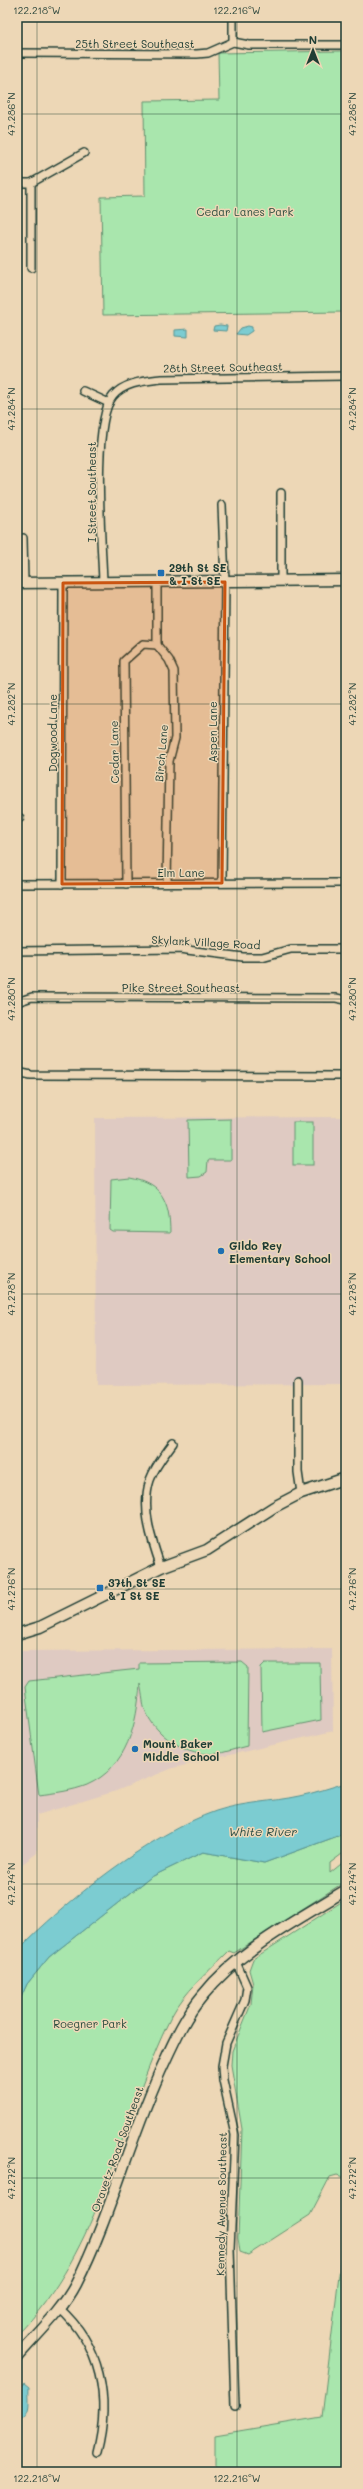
<svg xmlns="http://www.w3.org/2000/svg" width="363" height="2489" font-family="Mali,sans-serif">
	<rect width="100%" height="100%" fill="#edd7b6"/>
	<filter id="ink" filterUnits="userSpaceOnUse"><feTurbulence type="fractalNoise" baseFrequency=".025" numOctaves="2"/><feDisplacementMap in="SourceGraphic" scale="8" xChannelSelector="R" yChannelSelector="G"/><feConvolveMatrix kernelMatrix="1 2 1 2 8 2 1 2 1" color-interpolation-filters="sRGB"/></filter>
	<g filter="url(#ink)">
		<g fill="#dfcac2">
			<path d="M346,1117V1384L96,1385L95,1118Z"/>
			<path d="M332,1649L333,1731L173,1768L116,1791L37,1815V1853L17,1868V1651Z"/>
		</g>
		<g fill="#a9e6ad" stroke="#649270">
			<path d="M346,51V312L103,315L101,197L145,196L144,101L219,100L218,53Z"/>
			<path d="M231,1119V1160H208L207,1172L201,1176L189,1177L188,1120Z"/>
			<rect x="293" y="1122" width="20" height="43"/>
			<path d="M129,1177C162,1183 170,1202 170,1233L113,1232L110,1230L111,1179Z"/>
			<path d="M242,1662L248,1667L247,1746C237,1748 225,1753 214,1754C188,1755 160,1739 148,1716C142,1706 143,1695 140,1684C137,1723 128,1767 87,1785C72,1791 54,1793 39,1795L25,1687L29,1681L139,1669V1663Z"/>
			<path d="M265,1663H320L321,1720L262,1732L261,1667Z"/>
			<path d="M346,1833V1851L330,1863V1873L346,1860V1881L234,1953L229,1951C209,1971 184,1992 171,2017C119,2122 102,2250 17,2335V2006L27,1984L49,1957L151,1877L203,1852L264,1863Z"/>
			<path d="M346,1899V2178L337,2175L330,2177L310,2215L248,2255L240,2252L238,2238L242,2129L231,2065L232,2051L251,2004L253,1984L249,1970L253,1959Z"/>
			<path d="M346,2237V2472H215V2435L322,2417L343,2241Z"/>
		</g>
		<g fill="#7bccd1" stroke="#569392">
			<path d="M220,325L227,326L226,331L213,330L214,326Z"/>
			<path d="M248,326L252,327V331L246,335L236,334L241,328Z"/>
			<path d="M188,329V337L175,336V330Z"/>
			<path d="M346,1783V1833L264,1863L203,1852L151,1877L49,1957L27,1984L17,2006V1951C65,1902 151,1833 216,1811C243,1802 272,1802 299,1796C315,1793 331,1787 346,1783Z"/>
			<path d="M24,2383L29,2387C28,2403 33,2413 17,2421V2391Z"/>
		</g>
		<g fill="none" stroke-linecap="round" stroke-linejoin="round">
			<g stroke="#1f3d34" stroke-width="10">
				<g id="street">
					<path d="M233,17V42"/>
					<path d="M17,53L197,54L208,53L233,42L249,45H346"/>
					<path d="M17,183H31L84,153"/>
					<path d="M31,268V183"/>
					<path d="M83,391L109,403"/>
					<path d="M281,493V581"/>
					<path d="M23,538L24,582"/>
					<path d="M103,582C102,545 91,422 113,396C125,382 145,381 161,379L346,376"/>
					<path d="M157,582V645L169,660L174,671L175,738L169,761L167,883"/>
					<path d="M17,818H20"/>
					<path d="M222,883L225,582L222,505"/>
					<path d="M17,884L346,883"/>
					<path d="M62,884L63,583"/>
					<path d="M126,884L124,661L143,644L157,645"/>
					<path d="M17,951L179,949L243,957H262L291,949H346"/>
					<path d="M17,1002L32,997L336,998L346,1000"/>
					<path d="M17,1072L31,1075L346,1076"/>
					<path d="M298,1380V1472L301,1493"/>
					<path d="M161,1567C151,1539 141,1508 150,1480C155,1466 165,1454 173,1443"/>
					<path d="M59,2308C101,2345 111,2399 97,2452"/>
					<path d="M235,2407L230,2249L235,2135L223,2080L222,2066L226,2043L245,2000L247,1987L236,1962"/>
				</g>
			</g>
			<g stroke="#1f3d34" stroke-width="13">
				<g id="secondary">
					<path d="M17,583L346,580"/>
					<path d="M17,1634L40,1627L161,1567L207,1550L274,1507L301,1493L346,1478"/>
					<path d="M17,2357C37,2334 62,2311 76,2284C112,2213 130,2135 164,2063C175,2039 186,2015 203,1995C239,1950 297,1920 346,1890"/>
				</g>
			</g>
			<use href="#street" stroke="#edd7b6" stroke-width="7"/>
			<use href="#secondary" stroke="#edd7b6" stroke-width="10"/>
		</g>
	</g>
	<path fill="#ca5512" fill-opacity="0.2" stroke="#ca5512" stroke-width="3" stroke-linejoin="round" d="M225,582L222,883L62,884L63,583Z"/>
	<path fill="none" stroke="#1f3d34" stroke-width="1" stroke-opacity="0.45" d="M37,17V2472M237,17V2472M17,114H346M17,409H346M17,704H346M17,999H346M17,1294H346M17,1589H346M17,1884H346M17,2178H346"/>
	<g fill="#1f6fb2" stroke="#edd7b6" stroke-width="1.5">
		<rect x="157" y="569" width="8" height="8" rx="2"/>
		<circle cx="221" cy="1251" r="4"/>
		<rect x="96" y="1584" width="8" height="8" rx="2"/>
		<circle cx="135" cy="1749" r="4"/>
	</g>
	<g text-anchor="middle" dominant-baseline="central" stroke-width="3" stroke-linejoin="round" paint-order="stroke">
		<g font-size="11" fill="#1f3d34" stroke="#edd7b6">
			<text x="135" y="43">25th Street Southeast</text>
			<text transform="translate(223 367) rotate(-1)">28th Street Southeast</text>
			<text transform="translate(91 492) rotate(-90)">I Street Southeast</text>
			<text transform="translate(212 732) rotate(-90)">Aspen Lane</text>
			<text transform="translate(52 733) rotate(-90)">Dogwood Lane</text>
			<text transform="translate(114 752) rotate(-91)">Cedar Lane</text>
			<text transform="translate(161 753) rotate(-85)">Birch Lane</text>
			<text x="181" y="872">Elm Lane</text>
			<text transform="translate(206 942) rotate(3)">Skylark Village Road</text>
			<text x="181" y="987">Pike Street Southeast</text>
			<text transform="translate(117 2149) rotate(-70)">Oravetz Road Southeast</text>
			<text transform="translate(221 2204) rotate(-89)">Kennedy Avenue Southeast</text>
		</g>
		<g font-size="11" fill="#2d4e40" stroke="#edd7b6">
			<text x="245" y="211">Cedar Lanes Park</text>
			<text x="90" y="2023">Roegner Park</text>
		</g>
		<g font-size="11" font-weight="bold" fill="#1f3d34" stroke="#edd7b6" text-anchor="start">
			<text x="169" y="567">29th St SE<tspan x="169" dy="13">&amp; I St SE</tspan></text>
			<text x="229" y="1245">Gildo Rey<tspan x="229" dy="13">Elementary School</tspan></text>
			<text x="108" y="1582">37th St SE<tspan x="108" dy="13">&amp; I St SE</tspan></text>
			<text x="143" y="1743">Mount Baker<tspan x="143" dy="13">Middle School</tspan></text>
		</g>
		<g font-size="12" font-style="italic" fill="#284b44" stroke="#edd7b6">
			<text x="263" y="1831">White River</text>
		</g>
	</g>
	<rect width="363" height="2489" fill="none" stroke="#edd7b6" stroke-width="44"/>
	<g transform="translate(313 50)" stroke="#edd7b6" stroke-width="3" paint-order="stroke">
	<path d="M0-3L7 15L0 10L-7 15Z" fill="#1f3d34"/>
	<text y="-6" font-size="11" font-weight="bold" text-anchor="middle" fill="#1f3d34">N</text>
	</g>
	<rect x="22" y="22" width="319" height="2445" fill="none" stroke="#1f3d34" stroke-width="1.5"/>
	<g font-size="10" text-anchor="middle" fill="#1f3d34">
		<text x="37" y="14">122.218°W</text>
		<text x="237" y="14">122.216°W</text>
		<text transform="translate(11 114) rotate(-90)" y="4">47.286°N</text>
		<text transform="translate(352 114) rotate(-90)" y="4">47.286°N</text>
		<text transform="translate(11 409) rotate(-90)" y="4">47.284°N</text>
		<text transform="translate(352 409) rotate(-90)" y="4">47.284°N</text>
		<text transform="translate(11 704) rotate(-90)" y="4">47.282°N</text>
		<text transform="translate(352 704) rotate(-90)" y="4">47.282°N</text>
		<text transform="translate(11 999) rotate(-90)" y="4">47.280°N</text>
		<text transform="translate(352 999) rotate(-90)" y="4">47.280°N</text>
		<text transform="translate(11 1294) rotate(-90)" y="4">47.278°N</text>
		<text transform="translate(352 1294) rotate(-90)" y="4">47.278°N</text>
		<text transform="translate(11 1589) rotate(-90)" y="4">47.276°N</text>
		<text transform="translate(352 1589) rotate(-90)" y="4">47.276°N</text>
		<text transform="translate(11 1884) rotate(-90)" y="4">47.274°N</text>
		<text transform="translate(352 1884) rotate(-90)" y="4">47.274°N</text>
		<text transform="translate(11 2178) rotate(-90)" y="4">47.272°N</text>
		<text transform="translate(352 2178) rotate(-90)" y="4">47.272°N</text>
		<text x="37" y="2482">122.218°W</text>
		<text x="237" y="2482">122.216°W</text>
	</g>
</svg>
